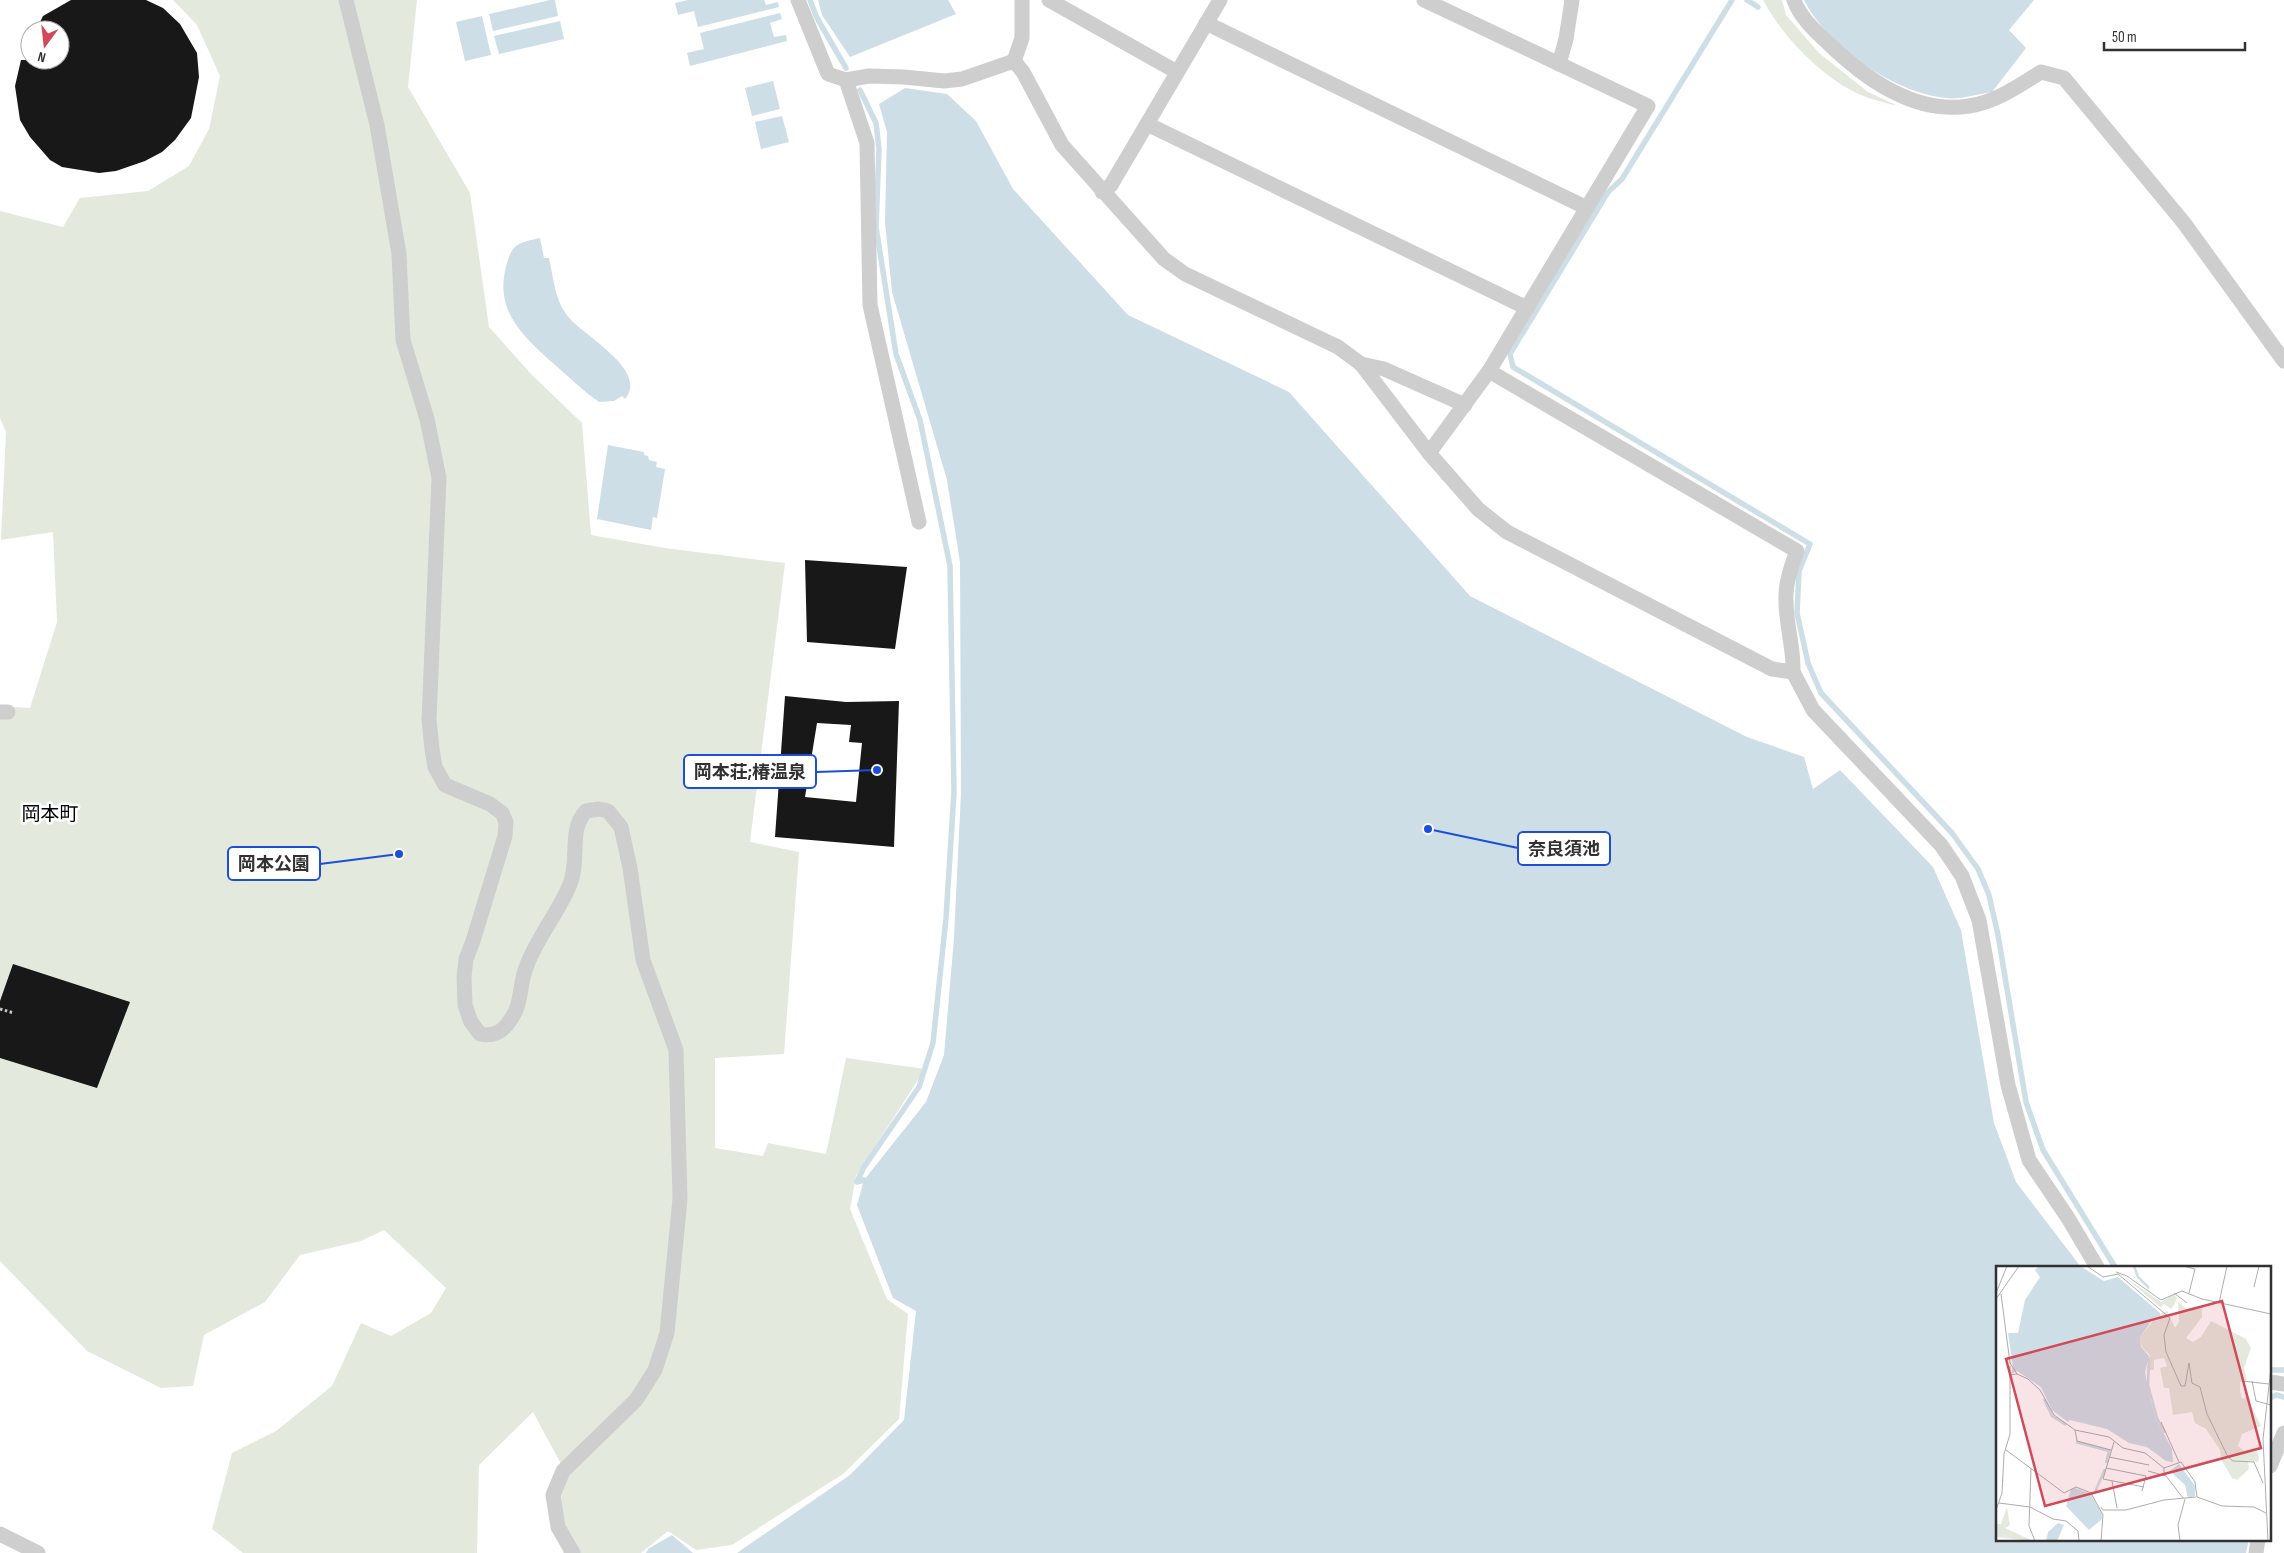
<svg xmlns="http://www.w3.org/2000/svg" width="2284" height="1553" font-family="'Sofia Sans Condensed','Noto Sans JP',sans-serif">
	<rect width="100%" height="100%" fill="#fff"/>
	<g fill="#e4e9de">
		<path d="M173,0H417L408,87L470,193L489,327L531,374L582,423L591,535L665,548L785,563L750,842L799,852L784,1054L715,1058V1148L763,1156L768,1143L826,1154L846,1058L925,1069L856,1176L850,1209L887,1299L908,1314L899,1419L843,1474L732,1545L696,1550L668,1531L641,1553H563L560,1462L533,1412L479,1465L477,1553H243L212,1529L232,1453L276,1431L332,1386L361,1323L391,1336L431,1313L446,1288L384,1230L361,1241L300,1255L265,1302L204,1335L193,1386L161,1388L87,1351L0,1261V706L30,708L57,622L53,532L1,540L6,432L0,418V211L63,227L80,198L148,191L189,166L209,129L220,76L197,25Z"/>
		<path d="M1763,0H1782L1786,15L1819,53L1868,92L1898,106C1886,103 1873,100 1861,95C1823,79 1782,36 1763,0Z"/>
	</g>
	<g fill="#cddee7">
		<path d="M550,0H555L558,16L493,31L489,14Z"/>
		<path d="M688,0H764L766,5L778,2L779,7L698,27L694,11L678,15L675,3Z"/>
		<path d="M818,0H948L956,14L850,57L822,15Z"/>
		<path d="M1804,0H2034L2009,30L2026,48L1992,92C1978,94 1960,100 1946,98C1894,93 1827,46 1804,0Z"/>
		<path d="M780,13L782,19L770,23L774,37L786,35L787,41L690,66L687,53L704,49L700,33Z"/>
		<path d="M482,16L491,55L465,61L456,22Z"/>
		<path d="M560,21L564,39L499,54L494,36Z"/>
		<path d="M773,81L780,109L752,116L745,88Z"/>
		<path d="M905,88L947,94L976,121L1013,189L1128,315L1289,392L1470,596L1747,737L1804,757L1813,789L1840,770L1933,867L1961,930L1994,1123L2016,1182L2081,1267H1998V1539H2249L2246,1553H734H737L850,1475L904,1420L916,1311L893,1298L857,1205L864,1180L926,1102L944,1055L954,938L961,792L960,562L947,480L892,292L885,222L887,132L879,104Z"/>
		<path d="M782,116L789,142L761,149L755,122Z"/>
		<path d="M540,238L544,258H549C553,276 555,299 566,314C579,334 650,369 625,399L622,396L614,401L599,402C583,391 569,377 554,364C525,338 494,312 506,267C512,244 517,243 540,238Z"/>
		<path d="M608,445L644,452V455L648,456L649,460L657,462L656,467L665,469L657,518L653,517L651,530L597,519Z"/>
		<path d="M672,1535L693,1553H646L648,1549Z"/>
	</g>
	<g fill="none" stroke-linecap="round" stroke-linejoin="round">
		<g stroke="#cddee7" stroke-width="5.5">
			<path d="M810,0L817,18L846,68"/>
			<path d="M1732,0L1622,179L1608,192L1510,354L1513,367L1810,544L1799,571L1797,613L1808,663L1821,693L1952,833L1978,869L1989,895L1998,935L2026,1102L2043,1150L2115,1267"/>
			<path d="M1747,0L1758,7"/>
			<path d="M860,90L876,123L879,149L876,227L896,354L920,420L950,566L954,792L946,918L933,1043L919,1087L864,1167L857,1182L864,1180"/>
			<path d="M2270,1370H2284"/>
			<path d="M2270,1398L2276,1395L2284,1397"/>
		</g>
	</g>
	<g fill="#181818" fill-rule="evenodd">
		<path d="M71,0H146L163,8L180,24L197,53L199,77L191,118L175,140L162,152L145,161L116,171L99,173L62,167L50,160L30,137L20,120L15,86L21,60H60V30H36L43,16Z"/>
		<path d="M805,560L907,567L895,649L807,642Z"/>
		<path d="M785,696L846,702L899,701L894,847L775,837ZM817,723L851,725L849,742L862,743L856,802L805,797Z"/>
		<path d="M13,964L130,1002L97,1088L0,1058V1001Z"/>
	</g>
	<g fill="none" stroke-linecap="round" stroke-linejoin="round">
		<path stroke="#c8c8c8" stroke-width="3" stroke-dasharray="2.5 2.5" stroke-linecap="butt" d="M0,1009L14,1013"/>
		<g stroke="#cecece" stroke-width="15">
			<path d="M346,0L377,125L399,254L403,340L427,419L439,478L429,720L432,749L435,767L445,785L490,804L502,813L506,822L505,836L473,941L466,959L464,977L465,1005L471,1022L480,1034C494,1037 503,1032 511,1019C523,1002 519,982 527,965C538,936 559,912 570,884C580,860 568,830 586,811L599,809L608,811L621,827L630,868L643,960L676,1050L680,1199L667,1333L655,1370L636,1400L563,1471L553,1495L558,1527L573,1553"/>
			<path d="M798,0L828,74L846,80L869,76L904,77L944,81L962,79L1014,61L1022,38V0"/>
			<path d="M1049,0L1177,72"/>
			<path d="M1424,0L1648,106L1489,371L1429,453"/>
			<path d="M1794,0C1800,17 1814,30 1827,42C1864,78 1914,115 1969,106C1996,102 2018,86 2041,72L2064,78L2184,223L2284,361"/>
			<path d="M1206,23L1587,208"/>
			<path d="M1014,61L1023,72L1062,145L1164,259L1185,274L1338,347L1361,364L1429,453L1478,509L1507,532L1772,669L1793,672L1813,710L1941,845L1962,876L1979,920L2008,1085L2029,1160L2068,1218L2097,1267"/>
			<path d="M1559,64L1566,39L1572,0"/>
			<path d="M846,80L867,143L870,305L919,522"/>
			<path d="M1147,124L1527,308"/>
			<path d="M1102,192L1111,185L1220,0"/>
			<path d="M1361,364L1384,369L1465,405"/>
			<path d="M1489,371L1797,551C1791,567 1785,584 1786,601C1786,625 1794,648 1793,672"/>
			<path d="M0,712H8"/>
			<path d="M2270,1382L2284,1384"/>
			<path d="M2270,1466L2284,1433"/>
			<path d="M0,1534L38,1553"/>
			<path d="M2256,1553L2258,1539"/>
		</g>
	</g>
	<g text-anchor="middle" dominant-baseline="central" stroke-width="5" stroke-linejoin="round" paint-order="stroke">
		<g font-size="19" fill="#000" stroke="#fff">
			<text x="50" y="814">岡本町</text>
		</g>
	</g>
	<g transform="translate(1996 1266)">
		<rect width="275" height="275" fill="#fff"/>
		<path d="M126,9L165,36L178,28L181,32L178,39L175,43L168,38L165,41L169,45ZM182,36L191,43L199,40L206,43V51L190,72L197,76L205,71L215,55L250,73L255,82L248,102L251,114L244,116V125L246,133L251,131L265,160L246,168L242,180L250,187L261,185L263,193L262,196L252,195L253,203L241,214L236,212L226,195L224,184L210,163L199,157L196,146L177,149L173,122H168L164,102L171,100L168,92L158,94V104H151L154,89L146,81L144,71L157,55L163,54L165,47L171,45L179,62L183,56ZM11,241L14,259L9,262L37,275L0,271V258H5Z" fill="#e4e9de"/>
		<path d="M43,0H84L108,15L122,11L164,47L165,52L156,54L144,71L145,81L153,90L149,106L154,132L160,153L176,183L177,196L170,195L151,181L133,177L111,163L74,154L72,156L56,144L45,121L21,105L15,108L17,100L12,67H22L29,34L44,11L39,4ZM183,198L199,220V230L192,232L189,219L174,205ZM79,222L95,228L106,248V253L93,264L70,240L75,223ZM62,257L68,259L61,275H50L52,266Z" fill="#cddee7"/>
		<path fill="none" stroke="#cddee7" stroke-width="2.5" d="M138,0L142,11L153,22M153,92L152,119L161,152L169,167M48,133L56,150L70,159M80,176L113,185L110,197M99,226L109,203"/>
		<path fill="none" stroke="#adadad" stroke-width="1" d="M91,0L107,11L122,8L174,52L168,69L170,86L185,120H189L193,97L196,117L204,121L211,148L232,191L237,195L258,196L267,217M187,0L199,3L193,27M120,6L131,10L165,34L186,25L206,33L275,48M258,21L263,0M0,27L11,0M178,27L191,37M5,28L14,97L21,108M0,33L23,0M223,37L231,0M13,109L21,108L32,113L44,124L58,149L79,164L113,171L127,182L149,187L168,202M246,115L273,118M256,115L260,135L275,139M165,156L183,196M79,164L81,175L115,184M118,176L107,213L148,221M10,184L68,227L80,221L95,227L107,249L105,275M113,191L153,199M35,202L33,260L39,275M110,202L150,210M152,205L170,210L187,232M168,209V202L185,196L199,216L201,231L226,240L258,241L270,247M116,215L121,242M146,225L150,210M3,237L34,241L57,253L70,255L82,265L83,275M105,241L107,244H130L168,234L200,231M0,244L6,227L8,188L14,168V100M184,275L182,259L189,233M272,275L267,173L275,102"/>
		<path fill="#d24957" fill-opacity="0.15" stroke="#d24957" stroke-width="2.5" d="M226,35L265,182L49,240L10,93Z"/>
		<rect width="275" height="275" fill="none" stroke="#313131" stroke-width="2.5"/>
	</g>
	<path fill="none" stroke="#1d4ed8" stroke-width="2" d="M877 770L816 772M1428 829L1518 848M399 854L320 864"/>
	<g fill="#1d4ed8" stroke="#fff" stroke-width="2">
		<circle cx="877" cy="770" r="5"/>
		<circle cx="1428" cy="829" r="5"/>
		<circle cx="399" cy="854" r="5"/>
	</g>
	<g fill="#fff" stroke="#1d4ed8" stroke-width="2">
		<rect x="684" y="755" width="132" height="33" rx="5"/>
		<rect x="1518" y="832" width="92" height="33" rx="5"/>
		<rect x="228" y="847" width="92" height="33" rx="5"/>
	</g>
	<g font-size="18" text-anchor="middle" font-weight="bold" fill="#313131">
		<text x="750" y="778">岡本荘;椿温泉</text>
		<text x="1564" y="855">奈良須池</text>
		<text x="274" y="870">岡本公園</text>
	</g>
	<g transform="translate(45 45) rotate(195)"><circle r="24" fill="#ffffff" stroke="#adadad"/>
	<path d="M0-4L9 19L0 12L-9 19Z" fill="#d24957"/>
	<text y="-8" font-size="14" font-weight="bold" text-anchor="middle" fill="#313131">N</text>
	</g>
	<path d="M2104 42v8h141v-8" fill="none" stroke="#313131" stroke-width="2.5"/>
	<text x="2112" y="42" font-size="15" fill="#313131" stroke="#ffffff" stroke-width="4" paint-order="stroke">50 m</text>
</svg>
